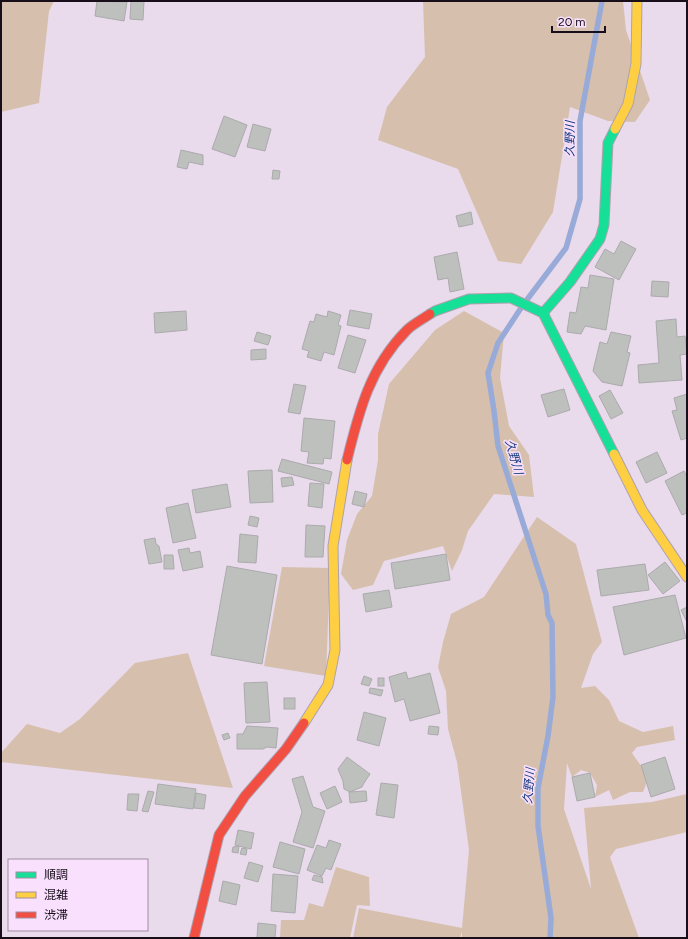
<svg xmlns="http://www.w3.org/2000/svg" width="688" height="939" font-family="Figtree,'Noto Sans JP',sans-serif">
	<rect width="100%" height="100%" fill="#e9daec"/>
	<g fill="#d6c0ad">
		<path d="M1,1H54L49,11L39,103L1,112Z"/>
		<path d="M423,1H623L626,30L650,100L635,122L608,121L570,107L553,212L521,264L498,261L458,169L378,140L387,107L425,57Z"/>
		<path d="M464,311L504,333L500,378L509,426L529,455L534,497L494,494L468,531L462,550L452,571L443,546L384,561L373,585L353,590L341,574L347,540L357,514L372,496L378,460V434L389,384L435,330Z"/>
		<path d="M537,517L576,544L602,642L593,654L581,688L595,686L609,700L619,721L643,732L673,726L675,740L637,747L632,753C637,761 648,772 646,783C646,786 644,789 643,792H630L613,800L609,790L595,797L597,785L590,773L581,770L572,777L567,763L564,809L591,889L584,808L652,802L687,794V832L616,849L610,857L639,938H462V931L460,938H353L359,908L462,928L469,850L457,762L448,729L446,691L438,667L443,642L451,614L484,597Z"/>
		<path d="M282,567L330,568L326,676L264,666Z"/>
		<path d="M188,653L233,788L1,762V753L27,724L60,733L80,719L135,663Z"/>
		<path d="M336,867L369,877L370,906L357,905L350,938H280L281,920H304L309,903L323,907Z"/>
	</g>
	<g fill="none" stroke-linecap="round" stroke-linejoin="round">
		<g stroke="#98aad8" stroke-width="5.5">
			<path d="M526,301L566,248L580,199V121L602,1"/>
			<path d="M521,308L498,343L488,373L494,411L498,446L546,594L548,615L552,623L553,697L548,736L538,788V826L551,918L550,938"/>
		</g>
	</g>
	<g fill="#bdc0bd" stroke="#abaaac">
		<path d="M97,1L127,2L124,21L95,16Z"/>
		<path d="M131,1H144L143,20L130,19Z"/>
		<path d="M224,116L247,125L235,157L212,149Z"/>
		<path d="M253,124L271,129L265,151L247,147Z"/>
		<path d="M181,150L203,155V165L189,162L187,169L177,167Z"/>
		<path d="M273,170L280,171L279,179H272Z"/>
		<path d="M471,212L473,224L459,227L456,216Z"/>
		<path d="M621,241L636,249L619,280L595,267L605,249L614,254Z"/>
		<path d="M457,252L464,289L450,292L448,278L438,280L434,257Z"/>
		<path d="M590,275L614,279L606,330L585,326L581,334L567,332L570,312L576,313L581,287L588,288Z"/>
		<path d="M652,281L669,282L668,297L651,296Z"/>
		<path d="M350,310L372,314L369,329L347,325Z"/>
		<path d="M186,311L187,330L155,333L154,313Z"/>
		<path d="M328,311L341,315L338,325L341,326L334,355L324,352L321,361L307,357L309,351L302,349L310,321L314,322L316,314L327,317Z"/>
		<path d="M676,319L677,337L685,336L687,354L680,355L682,380L639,383L638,365L659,363L656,321Z"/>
		<path d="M257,332L271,336L268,345L254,341Z"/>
		<path d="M611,332L631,336L627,352L630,353L622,386L602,382L593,371L600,342L607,344Z"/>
		<path d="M348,335L366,340L355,373L338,368Z"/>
		<path d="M266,349V359L251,360V350Z"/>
		<path d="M294,384L306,386L300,414L288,412Z"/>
		<path d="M564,389L570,410L548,417L541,395Z"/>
		<path d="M610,390L623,413L611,419L599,396Z"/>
		<path d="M687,394V438L681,440L672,411L677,410L674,398Z"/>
		<path d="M304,418L335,421L331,459L324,458L323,464L307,463L309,452L301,451Z"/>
		<path d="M657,452L667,473L646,483L636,462Z"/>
		<path d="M282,459L332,472L329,484L278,471Z"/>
		<path d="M272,470L273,502L250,503L248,471Z"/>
		<path d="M684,471L687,477V513L682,515L665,481Z"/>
		<path d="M292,477L294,485L282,487L281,478Z"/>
		<path d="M310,483L324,484L322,508L308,506Z"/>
		<path d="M227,484L231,507L196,513L192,490Z"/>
		<path d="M355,491L367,494L364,507L352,504Z"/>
		<path d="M188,503L196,538L173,543L166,508Z"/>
		<path d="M250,516L259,518L257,527L248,525Z"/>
		<path d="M306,525L325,526L323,557H305Z"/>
		<path d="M240,534L258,536L256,563L238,562Z"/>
		<path d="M155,538L156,544L159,546L162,562L149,564L144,540Z"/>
		<path d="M189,548L190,553L200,551L203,567L183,571L178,550Z"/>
		<path d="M446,554L450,580L395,589L391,563Z"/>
		<path d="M164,555H173L174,569H164Z"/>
		<path d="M665,562L680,581L663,594L648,575Z"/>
		<path d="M645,564L649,590L601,596L597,570Z"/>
		<path d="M227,566L277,575L262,664L211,655Z"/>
		<path d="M389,590L392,607L366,612L363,594Z"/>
		<path d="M675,595L686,638L624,655L613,607Z"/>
		<path d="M687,607V622L681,610Z"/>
		<path d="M406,672L408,679L430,673L440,713L410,721L404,699L395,702L389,677Z"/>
		<path d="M364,676L372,679L369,686L361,684Z"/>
		<rect x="378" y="678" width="6" height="8"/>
		<path d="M267,682L270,722L246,723L244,683Z"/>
		<path d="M370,688L383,690L381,696L369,693Z"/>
		<rect x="284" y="698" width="11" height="11"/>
		<path d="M364,712L386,718L379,746L357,740Z"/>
		<path d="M247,726L278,728L276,748L267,747L263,749H237V734H243Z"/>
		<path d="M429,726L439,727L438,735L428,734Z"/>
		<path d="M228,733L230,738L224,740L222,735Z"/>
		<path d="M347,757L370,774L364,783L362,787L350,792L344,789L343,781L338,769Z"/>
		<path d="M665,757L675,789L651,797L641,765Z"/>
		<path d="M590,773L595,797L577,801L572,777Z"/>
		<path d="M303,776L313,807L325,811L313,848L293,842L302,812L292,779Z"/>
		<path d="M381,783L398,785L394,818L376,815Z"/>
		<path d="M158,784L196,789L193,809L155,804Z"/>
		<path d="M335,786L342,802L327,809L320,793Z"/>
		<path d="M148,791L154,792L148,812L142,811Z"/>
		<path d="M366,791L367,801L350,803L349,792Z"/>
		<path d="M196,793L206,795L204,809L194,808Z"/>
		<path d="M128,794H139L137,811L127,810Z"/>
		<path d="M238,830L254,833L251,849L235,845Z"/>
		<path d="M329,840L341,844L331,870L326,868L322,876L307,870L317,845L326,848Z"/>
		<path d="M280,842L305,849L299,874L273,867Z"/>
		<path d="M239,846L238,853L232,852L233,847Z"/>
		<path d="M242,848L247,849L246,855L240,854Z"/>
		<path d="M249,862L263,866L258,882L244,878Z"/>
		<path d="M273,874L298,876L295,913L271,911Z"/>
		<path d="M314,875L322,877L323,883L312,880Z"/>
		<path d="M223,881L240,885L236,905L219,901Z"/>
		<path d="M258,923L276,925L275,938H257Z"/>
	</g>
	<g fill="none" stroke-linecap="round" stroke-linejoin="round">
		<g stroke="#ada1af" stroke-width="11">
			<g id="fast">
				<path d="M543,313L570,282L600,239L604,225L608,143L615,129"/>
				<path d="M430,314L435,311L469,299L511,298L543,313L614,454"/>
			</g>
		</g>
		<g stroke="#ada1af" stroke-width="11">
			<g id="slow">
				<path d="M615,129L628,104L636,64L637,1"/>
				<path d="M614,454L642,510L687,577"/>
				<path d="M304,723L328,685L335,650L333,546L347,460"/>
			</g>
		</g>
		<g stroke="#ada1af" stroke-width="11">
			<g id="jam">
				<path d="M347,460C359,411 370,367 407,330C413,324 423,319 430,314"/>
				<path d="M194,938L219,835L245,796L286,749L304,723"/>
			</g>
		</g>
		<use href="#fast" stroke="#16e098" stroke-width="9"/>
		<use href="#slow" stroke="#ffcf43" stroke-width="9"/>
		<use href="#jam" stroke="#f24e42" stroke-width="9"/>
	</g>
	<g text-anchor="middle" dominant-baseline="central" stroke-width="3" stroke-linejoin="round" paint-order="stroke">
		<g font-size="12" font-style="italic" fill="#163b7e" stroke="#f9e1fd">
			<text transform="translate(570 139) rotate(-89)">久野川</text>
			<text transform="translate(514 457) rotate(74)">久野川</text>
			<text transform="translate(529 786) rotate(-85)">久野川</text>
		</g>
	</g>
	<rect width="688" height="939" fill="none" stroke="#180e1a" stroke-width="4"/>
	<rect x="8" y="859" width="140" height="72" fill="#f9e1fd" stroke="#9f8da2"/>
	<rect x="16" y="872" width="20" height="6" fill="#16e098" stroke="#9f8da2"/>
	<text x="44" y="879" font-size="12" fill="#180e1a">順調</text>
	<rect x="16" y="892" width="20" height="6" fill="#ffcf43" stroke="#9f8da2"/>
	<text x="44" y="899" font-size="12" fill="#180e1a">混雑</text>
	<rect x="16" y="912" width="20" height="6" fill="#f24e42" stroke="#9f8da2"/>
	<text x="44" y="919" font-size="12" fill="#180e1a">渋滞</text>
	<path d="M552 26v6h53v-6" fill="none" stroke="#180e1a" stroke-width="2"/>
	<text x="558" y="26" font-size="12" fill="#180e1a" stroke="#f9e1fd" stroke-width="3" paint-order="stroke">20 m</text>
</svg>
